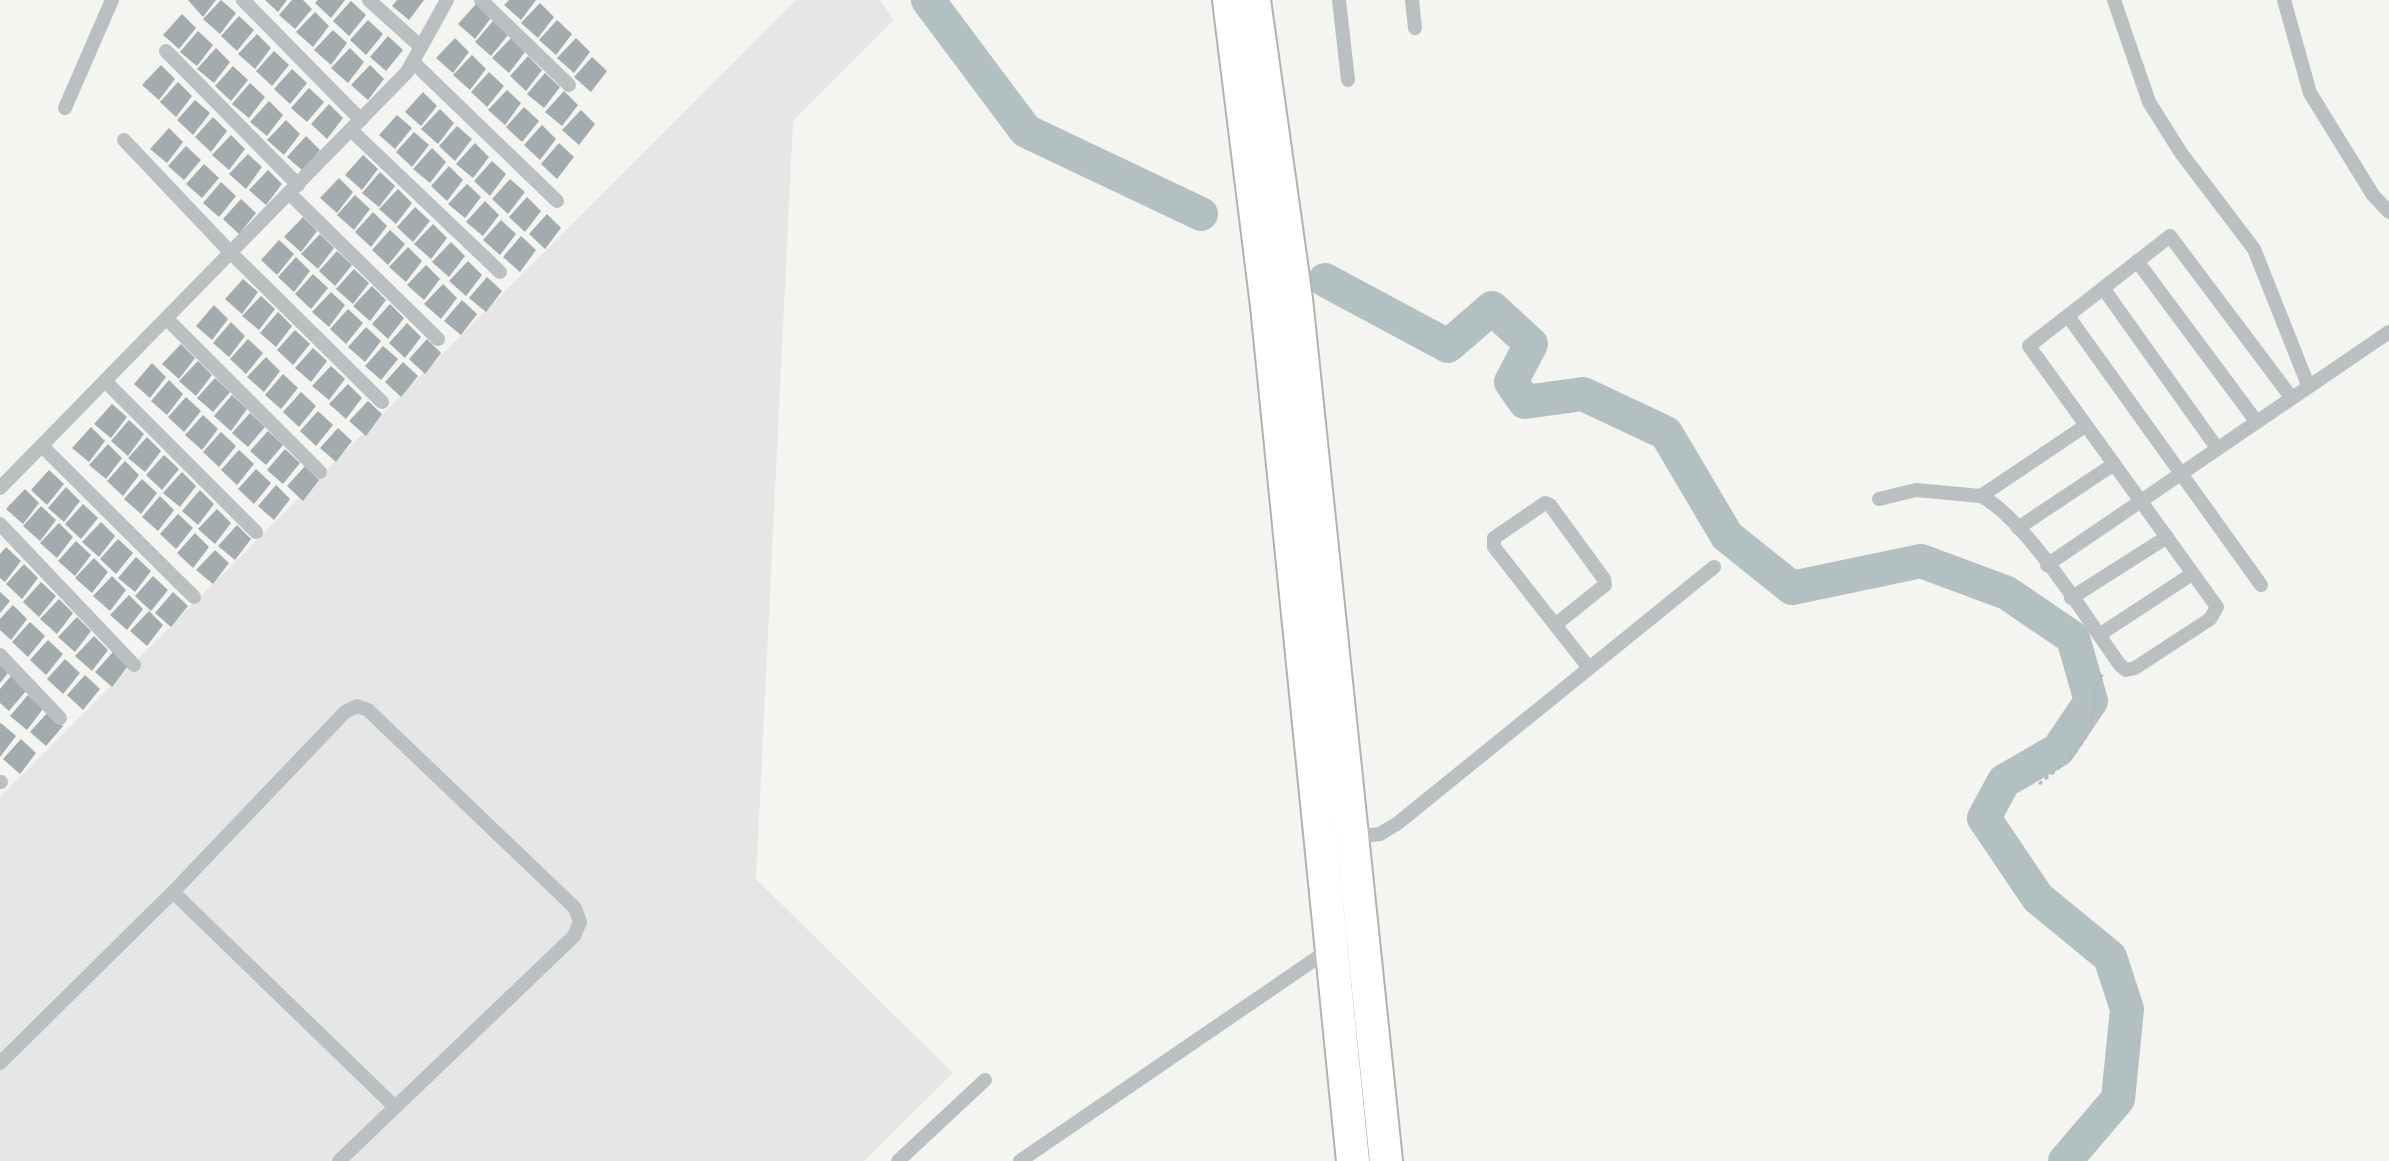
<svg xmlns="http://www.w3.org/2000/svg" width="2389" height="1161" font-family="'Space Grotesk',sans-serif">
	<rect width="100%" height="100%" fill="#f4f4f1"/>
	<path fill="#e5e6e5" d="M796,0H880L894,20L793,121L756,879L953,1073L864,1161H0V797Z"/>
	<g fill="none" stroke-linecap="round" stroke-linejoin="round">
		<g stroke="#b2c0c2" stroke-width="34">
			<path d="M928,0L1026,131L1201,214"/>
			<path d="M1325,280L1448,346L1492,308L1531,344L1511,382L1525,402L1583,394L1666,433L1727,536L1792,588L1921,561L2007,593L2073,638L2091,701L2058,750L2004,781L1984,818L2038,898L2110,957L2127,1009L2118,1099L2065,1161"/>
		</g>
	</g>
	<g fill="#a2abae">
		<path d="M188,0H216L203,17Z"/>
		<path d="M221,0L236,13L220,34L203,19Z"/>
		<path d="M265,0H287L278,12Z"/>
		<path d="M292,0H303L312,9L295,29L279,15Z"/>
		<path d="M318,0H345L331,18L315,3Z"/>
		<path d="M397,0H424L409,20L392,6Z"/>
		<path d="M509,0H536L521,20L504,5Z"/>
		<path d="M351,1L366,15L349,36L333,21Z"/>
		<path d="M540,3L554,17L538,38L521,23Z"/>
		<path d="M476,4L491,18L475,39L458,24Z"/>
		<path d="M315,12L329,26L313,47L296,32Z"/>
		<path d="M182,14L196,28L179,49L163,35Z"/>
		<path d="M239,16L254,30L237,51L221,36Z"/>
		<path d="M368,20L383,34L366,55L350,40Z"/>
		<path d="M557,20L572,34L556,55L539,40Z"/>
		<path d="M493,21L508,35L491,56L475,42Z"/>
		<path d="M333,30L347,43L331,65L314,50Z"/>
		<path d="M198,31L213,45L197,66L180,52Z"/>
		<path d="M257,34L271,48L255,69L238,54Z"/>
		<path d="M388,36L403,50L386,71L370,57Z"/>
		<path d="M455,38L469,52L453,73L436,58Z"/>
		<path d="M511,38L525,52L509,73L492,58Z"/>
		<path d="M576,38L590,52L574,73L557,58Z"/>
		<path d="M216,48L230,62L214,83L197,69Z"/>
		<path d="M350,48L364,62L348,83L331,68Z"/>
		<path d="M274,51L289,65L272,86L256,71Z"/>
		<path d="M472,55L486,69L470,90L453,75Z"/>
		<path d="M528,56L542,70L526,91L510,76Z"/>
		<path d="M592,57L607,71L591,92L574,77Z"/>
		<path d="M161,65L175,79L159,100L142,85Z"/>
		<path d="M370,65L384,79L368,100L351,85Z"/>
		<path d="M233,66L248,80L231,101L215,86Z"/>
		<path d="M292,69L307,83L290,104L274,89Z"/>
		<path d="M489,72L504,86L487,107L471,92Z"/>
		<path d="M545,73L560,87L544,108L527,94Z"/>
		<path d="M178,82L192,96L176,117L160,102Z"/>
		<path d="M250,83L265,97L249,118L232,104Z"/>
		<path d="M309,88L324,102L307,122L291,108Z"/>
		<path d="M507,90L521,103L505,125L488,110Z"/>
		<path d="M564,91L578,105L562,126L545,112Z"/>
		<path d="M423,92L437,106L421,126L405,112Z"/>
		<path d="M195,100L210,113L193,135L177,120Z"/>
		<path d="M269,101L283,115L267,136L250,122Z"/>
		<path d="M329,104L343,118L327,139L311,124Z"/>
		<path d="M524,107L539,121L522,142L506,127Z"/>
		<path d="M440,109L454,123L438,144L421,129Z"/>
		<path d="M581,110L595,124L579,145L562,130Z"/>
		<path d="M397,115L412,128L395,149L379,135Z"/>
		<path d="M213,117L227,131L211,152L195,137Z"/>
		<path d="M286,120L300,134L284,155L267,140Z"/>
		<path d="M542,125L556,139L540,160L524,145Z"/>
		<path d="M457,126L472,139L455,161L439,146Z"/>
		<path d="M169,128L183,142L167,163L150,149Z"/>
		<path d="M414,132L429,145L412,167L396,152Z"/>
		<path d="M231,135L245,149L229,170L212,155Z"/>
		<path d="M306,136L320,150L303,171L287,157Z"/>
		<path d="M475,143L489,157L473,178L456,164Z"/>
		<path d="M559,143L574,157L557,179L541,164Z"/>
		<path d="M186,146L201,160L184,180L168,166Z"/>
		<path d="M432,148L446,162L430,183L413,169Z"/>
		<path d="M248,154L262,167L246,189L229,174Z"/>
		<path d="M363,155L378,169L362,190L345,175Z"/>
		<path d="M492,161L506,174L490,196L474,181Z"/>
		<path d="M204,164L219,178L202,198L186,184Z"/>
		<path d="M449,166L463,180L447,201L431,186Z"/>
		<path d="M268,170L282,184L266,205L249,190Z"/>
		<path d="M380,172L395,186L379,207L362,193Z"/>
		<path d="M339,178L353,192L337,213L320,198Z"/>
		<path d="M510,179L525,192L508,214L492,199Z"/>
		<path d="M221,182L236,196L219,217L203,203Z"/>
		<path d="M467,184L481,197L465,218L448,204Z"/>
		<path d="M398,189L412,203L396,224L379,209Z"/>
		<path d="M355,195L370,209L354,230L337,215Z"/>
		<path d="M527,197L541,211L525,232L509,217Z"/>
		<path d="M241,199L256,213L239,234L223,219Z"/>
		<path d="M485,201L499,215L483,236L466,222Z"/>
		<path d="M415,207L430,221L413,242L397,227Z"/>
		<path d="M373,212L387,226L371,247L355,232Z"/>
		<path d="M547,214L561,228L545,249L529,234Z"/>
		<path d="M303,217L317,231L301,252L284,237Z"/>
		<path d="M501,220L516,234L500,255L483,240Z"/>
		<path d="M433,224L447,238L431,259L414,244Z"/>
		<path d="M390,230L405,244L388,265L372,250Z"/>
		<path d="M320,234L334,248L318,269L301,254Z"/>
		<path d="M521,236L536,250L520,272L503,257Z"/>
		<path d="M279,240L294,254L277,275L261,260Z"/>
		<path d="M451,242L465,256L449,277L432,262Z"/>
		<path d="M408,247L422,261L406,282L389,267Z"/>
		<path d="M337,251L352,265L335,286L319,271Z"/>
		<path d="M296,257L310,271L294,292L278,277Z"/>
		<path d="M468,261L482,275L466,296L449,281Z"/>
		<path d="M426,265L440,279L424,300L407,285Z"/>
		<path d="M354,269L369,283L353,304L336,289Z"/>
		<path d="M313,274L328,288L311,309L295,294Z"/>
		<path d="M487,277L502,291L486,312L469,298Z"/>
		<path d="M243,279L258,292L242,314L225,299Z"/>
		<path d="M443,284L457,298L441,319L424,304Z"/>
		<path d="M372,286L386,300L370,321L353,306Z"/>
		<path d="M331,292L345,305L329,327L312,312Z"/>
		<path d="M261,296L275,309L259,330L242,316Z"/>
		<path d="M462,300L477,314L461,335L444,321Z"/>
		<path d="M390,304L404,318L388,339L372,324Z"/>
		<path d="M214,305L228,319L212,340L196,326Z"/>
		<path d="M348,309L363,323L346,344L330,329Z"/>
		<path d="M278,312L292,326L276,347L260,333Z"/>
		<path d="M231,322L245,336L229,357L213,343Z"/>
		<path d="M407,323L421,337L405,358L389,343Z"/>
		<path d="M366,327L381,341L365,362L348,347Z"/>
		<path d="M295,330L310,344L293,365L277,350Z"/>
		<path d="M248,339L263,353L246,374L230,359Z"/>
		<path d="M427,339L441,353L425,374L409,359Z"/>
		<path d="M181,344L195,358L179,379L162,364Z"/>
		<path d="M383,346L398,359L381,380L365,366Z"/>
		<path d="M313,348L327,361L311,382L295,368Z"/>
		<path d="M266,357L280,371L264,392L247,377Z"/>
		<path d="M198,361L212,375L196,396L179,381Z"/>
		<path d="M403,362L418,376L401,397L385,382Z"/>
		<path d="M152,363L166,377L150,398L134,384Z"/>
		<path d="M331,366L345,379L329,400L312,386Z"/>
		<path d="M283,374L298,388L281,409L265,395Z"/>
		<path d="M215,378L230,392L213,412L197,398Z"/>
		<path d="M169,380L183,394L167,415L151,401Z"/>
		<path d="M348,384L362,398L346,419L329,404Z"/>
		<path d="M301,392L316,406L299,427L283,412Z"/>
		<path d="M232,395L247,409L231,431L214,416Z"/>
		<path d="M186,397L201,411L184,432L168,417Z"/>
		<path d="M368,401L382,414L366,436L349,421Z"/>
		<path d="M112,404L127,417L111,438L94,424Z"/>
		<path d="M318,411L333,425L316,446L300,431Z"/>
		<path d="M250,413L265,427L248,447L232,433Z"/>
		<path d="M203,415L218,429L202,450L185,435Z"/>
		<path d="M129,420L144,434L128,456L111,441Z"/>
		<path d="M91,427L105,441L89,462L72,448Z"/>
		<path d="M338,428L352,441L336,462L320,448Z"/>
		<path d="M268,431L283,445L266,465L250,451Z"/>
		<path d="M221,432L236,446L219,467L203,452Z"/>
		<path d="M147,437L161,451L145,472L128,458Z"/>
		<path d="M108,444L122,458L106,479L89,465Z"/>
		<path d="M285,449L300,463L283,484L267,470Z"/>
		<path d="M239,450L254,464L237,485L221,470Z"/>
		<path d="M164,455L179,469L162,490L146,475Z"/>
		<path d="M125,461L139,475L123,496L107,481Z"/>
		<path d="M305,466L319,480L303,501L287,486Z"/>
		<path d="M256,469L271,483L254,504L238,489Z"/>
		<path d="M49,470L64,484L47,505L31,490Z"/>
		<path d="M182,472L196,486L180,507L163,493Z"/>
		<path d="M142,479L157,493L141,514L124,499Z"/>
		<path d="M276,485L290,499L274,520L258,506Z"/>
		<path d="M66,487L80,501L64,522L48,508Z"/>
		<path d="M25,489L39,503L23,524L6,509Z"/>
		<path d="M200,490L214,504L198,525L182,511Z"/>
		<path d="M160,496L174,510L158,531L142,517Z"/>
		<path d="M83,504L98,518L81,539L65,524Z"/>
		<path d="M41,506L56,520L40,541L23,526Z"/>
		<path d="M217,509L231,523L215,544L198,529Z"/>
		<path d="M178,514L193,528L176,549L160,534Z"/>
		<path d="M101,522L115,536L99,557L82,542Z"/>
		<path d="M59,523L73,537L57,558L40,543Z"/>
		<path d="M237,525L251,539L235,560L218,546Z"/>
		<path d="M195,533L209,547L193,568L177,553Z"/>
		<path d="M118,539L133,553L116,574L100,559Z"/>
		<path d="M76,541L91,555L75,576L58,561Z"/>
		<path d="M6,547L21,561L5,582L0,578V554Z"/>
		<path d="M215,550L229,563L213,584L196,570Z"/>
		<path d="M136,557L151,571L135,592L118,578Z"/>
		<path d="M94,558L108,572L92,593L75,578Z"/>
		<path d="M24,564L38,578L22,599L6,584Z"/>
		<path d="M112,576L126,590L110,611L93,596Z"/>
		<path d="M153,576L168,590L151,611L135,596Z"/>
		<path d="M41,582L56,596L39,617L23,602Z"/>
		<path d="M0,592L10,601L0,613Z"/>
		<path d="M173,592L188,606L171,627L155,613Z"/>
		<path d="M129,595L143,609L127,630L110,615Z"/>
		<path d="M59,599L73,613L57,634L40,619Z"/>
		<path d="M13,605L27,619L11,640L0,630V619Z"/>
		<path d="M149,611L163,625L147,646L130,631Z"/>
		<path d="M77,617L91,631L75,652L58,637Z"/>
		<path d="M30,622L45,636L28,657L12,642Z"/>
		<path d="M94,636L108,650L92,671L75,656Z"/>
		<path d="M48,640L63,654L46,675L30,660Z"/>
		<path d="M113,652L128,666L112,687L95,672Z"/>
		<path d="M65,659L80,673L63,694L47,679Z"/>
		<path d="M0,665L8,673L0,683Z"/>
		<path d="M85,675L100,689L83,710L67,695Z"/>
		<path d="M11,676L26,691L9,711L0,703V689Z"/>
		<path d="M28,695L43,709L27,730L10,716Z"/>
		<path d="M48,712L63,726L46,746L30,732Z"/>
		<path d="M1,723L16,736L0,757V724Z"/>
		<path d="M21,739L36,753L20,774L3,759Z"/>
	</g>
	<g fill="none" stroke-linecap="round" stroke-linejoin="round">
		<g stroke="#aeb3b5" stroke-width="36">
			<g id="major">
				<path d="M1229,0L1267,306L1353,1161"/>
				<path d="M1254,0L1296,299L1386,1161"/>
			</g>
		</g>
		<path stroke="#b4b8ba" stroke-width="3" stroke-dasharray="4 4" stroke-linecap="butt" d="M2039,784C2060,767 2086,748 2092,720C2096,702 2091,686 2105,672"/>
		<g stroke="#babfc1" stroke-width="14">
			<path d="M243,0L361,120"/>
			<path d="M369,0L421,47"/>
			<path d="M481,0L569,85"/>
			<path d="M1339,0L1348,80"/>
			<path d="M1412,0L1415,28"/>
			<path d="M2114,0L2149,102L2181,153L2254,249L2308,385"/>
			<path d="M2284,0L2310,93L2373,195L2389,212"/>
			<path d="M166,51L298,185"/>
			<path d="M413,62L557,201"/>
			<path d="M65,108L112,0"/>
			<path d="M351,130L500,272"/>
			<path d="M124,140L232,254L382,402"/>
			<path d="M290,194L438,339"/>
			<path d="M2137,261L2256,421"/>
			<path d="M2103,288L2217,448"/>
			<path d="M2068,316L2261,585"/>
			<path d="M168,320L320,472"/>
			<path d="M106,382L256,532"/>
			<path d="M42,446L194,597"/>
			<path d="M0,488L407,72L447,0"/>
			<path d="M1981,496L2085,426"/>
			<path d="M1879,499L1916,490L1981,496C2027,520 2088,621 2120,665L2126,670L2135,668L2210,619L2217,607L2029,346L2170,236L2291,397"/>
			<path d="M0,524L134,665"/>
			<path d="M2018,528L2114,464"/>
			<path d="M2047,565L2389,332"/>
			<path d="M2071,598L2167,537"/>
			<path d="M1555,625L1605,585L1604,579L1550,505L1545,503L1494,538V547L1589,668"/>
			<path d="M2099,635L2192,574"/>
			<path d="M0,655L60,718"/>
			<path d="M0,782H1"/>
			<path d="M1354,837L1380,834L1398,823L1714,567"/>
			<path d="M173,892L394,1106"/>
			<path d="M0,1063L173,892L345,712L357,706L368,710L575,908L580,922L574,936L339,1161"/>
			<path d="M898,1161L985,1080"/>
			<path d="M1020,1161L1330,949"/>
		</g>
		<use href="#major" stroke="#fff" stroke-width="32"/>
	</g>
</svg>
